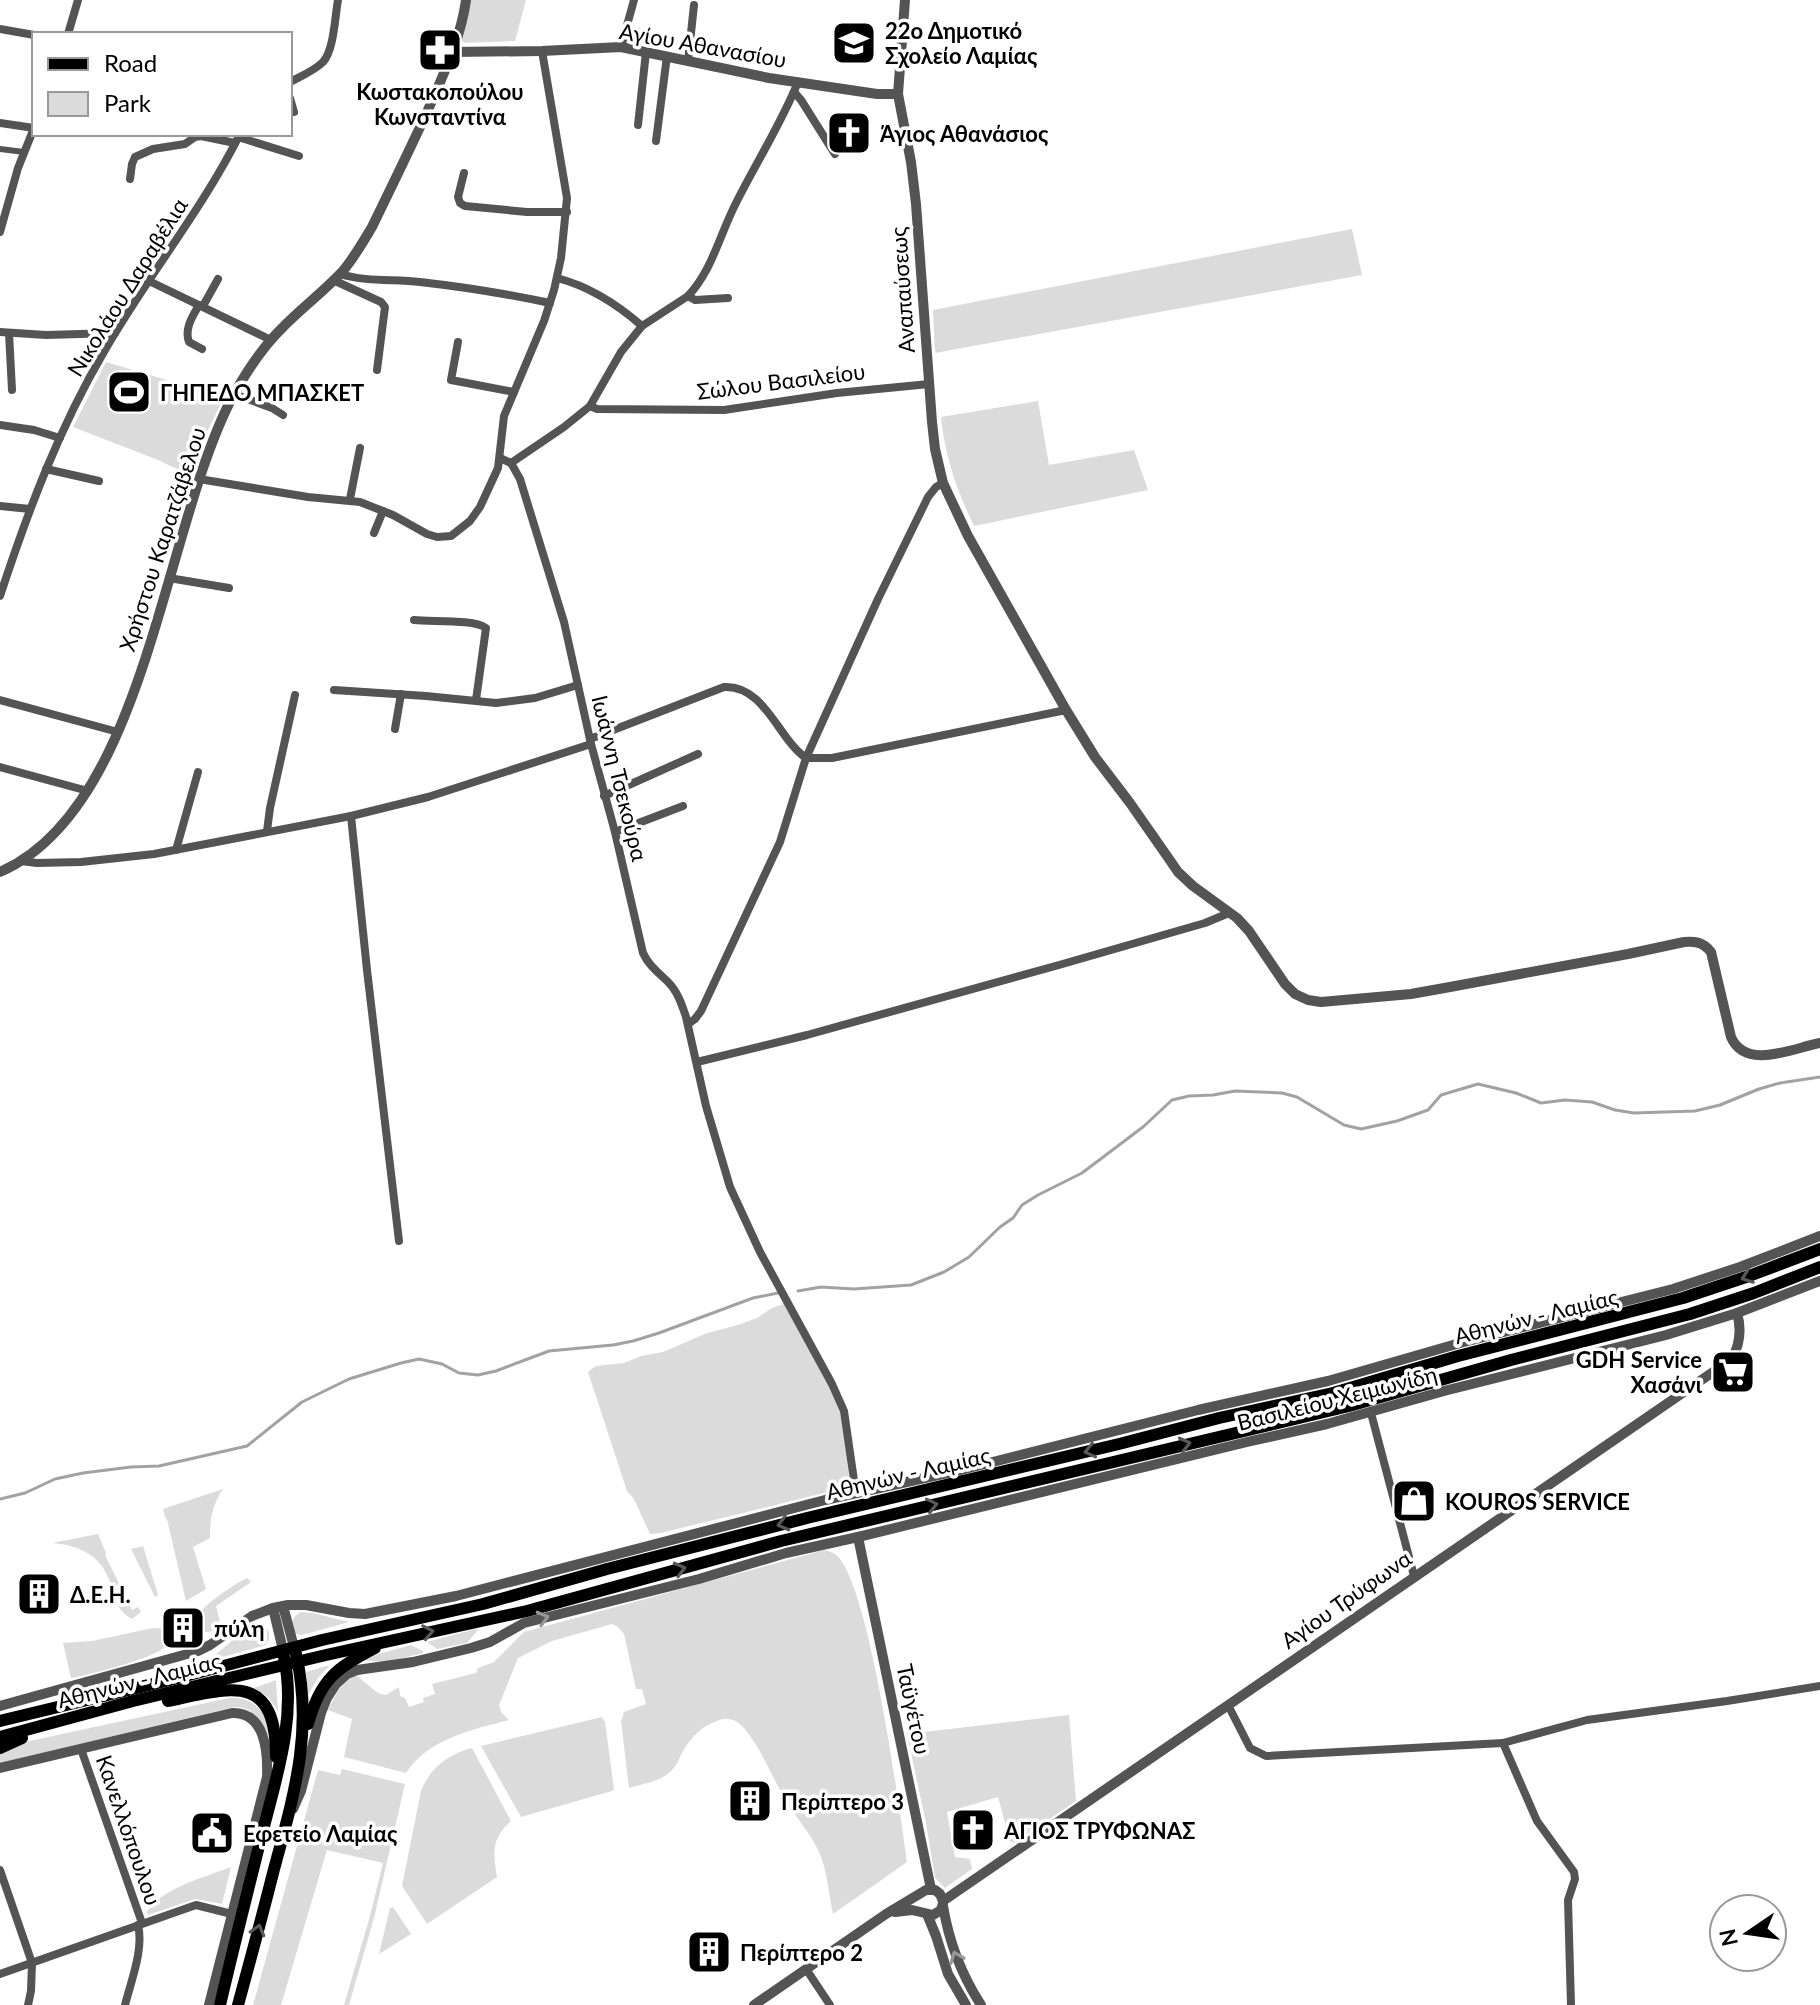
<svg xmlns="http://www.w3.org/2000/svg" width="1820" height="2005" font-family="Lato,sans-serif">
	<rect width="100%" height="100%" fill="#fff"/>
	<g fill="#dbdbdb">
		<path d="M471,0H526L515,41L464,43L461,40Z"/>
		<path d="M1352,229L1362,275L935,353L933,310Z"/>
		<path d="M106,362L224,397L206,434L192,476L158,460L73,427Z"/>
		<path d="M1038,401L1049,465L1134,450L1148,490L974,526C957,491 945,457 941,417Z"/>
		<path d="M786,1303L836,1396L844,1425L849,1480L848,1487L661,1533L650,1534L634,1499L627,1491L588,1372L596,1366L624,1363L641,1356L663,1352L707,1333L738,1325L757,1318L772,1308Z"/>
		<path d="M223,1489C212,1506 210,1518 210,1538L193,1547L206,1589L186,1601L167,1519L165,1517L163,1509Z"/>
		<path d="M98,1534L106,1553L105,1555L132,1610L138,1607L141,1612L132,1619C112,1607 117,1596 108,1577C98,1553 76,1545 52,1543Z"/>
		<path d="M143,1546L158,1595L155,1597L131,1549Z"/>
		<path d="M824,1550C828,1551 832,1552 835,1554C869,1578 900,1812 907,1862L833,1914C829,1896 828,1877 822,1860C816,1839 795,1817 784,1797C771,1775 761,1748 744,1728C737,1720 727,1716 717,1721C703,1726 693,1735 685,1748C680,1754 679,1763 673,1769C663,1781 643,1784 629,1788L621,1721L624,1712L646,1704L642,1689H636L624,1634L618,1627L612,1624L552,1641L518,1658L499,1705L501,1712L509,1720C472,1730 429,1738 406,1773L344,1757L352,1719L328,1710C335,1697 342,1679 357,1676L378,1693L386,1695L399,1687L400,1696L405,1698L409,1707L424,1702L423,1698L435,1694L432,1684L476,1673L478,1668L494,1662L524,1632Z"/>
		<path d="M247,1578L251,1582L216,1606L221,1626C217,1628 213,1631 209,1632C199,1633 193,1622 199,1614C206,1603 235,1584 247,1578Z"/>
		<path d="M301,1612L313,1613L349,1622L302,1635C286,1634 290,1617 301,1612Z"/>
		<path d="M257,1623C268,1625 273,1635 266,1645L205,1662V1660C226,1651 238,1630 257,1623Z"/>
		<path d="M153,1628L167,1629L173,1631C171,1637 168,1644 164,1648C150,1659 90,1675 71,1678L63,1643L92,1641Z"/>
		<path d="M475,1629H478L477,1631L467,1643L437,1649L427,1642Z"/>
		<path d="M411,1645L423,1651V1653L387,1662L357,1660Z"/>
		<path d="M330,1665L318,1678L308,1695L306,1672Z"/>
		<path d="M276,1680L278,1711L269,1698L254,1688Z"/>
		<path d="M229,1698C252,1696 268,1711 268,1734H266C260,1719 252,1706 234,1707L0,1763V1752L25,1742Z"/>
		<path d="M1069,1715L1076,1801L1014,1843L1010,1841L998,1797L947,1812L955,1857L970,1859L972,1869L945,1888L935,1878L926,1823L907,1734Z"/>
		<path d="M602,1717L605,1722L614,1789L612,1791L521,1817L481,1746Z"/>
		<path d="M472,1748L511,1821C491,1839 493,1852 497,1877L427,1924L402,1886L421,1791C430,1768 448,1754 472,1748Z"/>
		<path d="M342,1769L405,1784L374,1918L349,2005H344L370,1916L383,1863L327,1850L281,2005H253L318,1770L340,1775Z"/>
		<path d="M231,1867L222,1904L195,1899L148,1915L147,1912C161,1888 206,1877 231,1867Z"/>
		<path d="M393,1907L411,1934L379,1954L390,1908Z"/>
	</g>
	<g fill="none" stroke-linecap="round" stroke-linejoin="round">
		<g stroke="#a2a2a2" stroke-width="3">
			<path d="M798,1291L821,1287L854,1289L911,1285L944,1272L969,1257L1000,1227L1013,1218L1022,1205L1038,1195L1082,1173L1143,1127L1172,1100L1189,1096L1213,1095L1235,1091L1282,1093L1297,1097L1344,1125L1361,1129L1397,1121L1428,1110L1441,1095L1478,1084L1516,1093L1541,1103L1565,1100L1592,1102L1615,1110L1634,1113L1695,1111L1720,1105L1759,1089L1780,1083L1820,1077"/>
			<path d="M0,1499L25,1493L55,1479L83,1473L131,1467L159,1466L247,1446L302,1402L349,1379L401,1363L419,1359L442,1364L459,1373L478,1375L496,1371L549,1351L613,1345L633,1341L659,1333L753,1298L778,1293"/>
		</g>
		<path stroke="#545454" stroke-width="6" d="M0,149L24,152"/>
		<g stroke="#545454" stroke-width="8">
			<path d="M0,29L34,35"/>
			<path d="M68,34L78,0"/>
			<path d="M621,47L634,0"/>
			<path d="M688,61L694,5"/>
			<path d="M290,82C301,76 314,71 323,62C334,50 335,16 338,0"/>
			<path d="M794,92L801,100L835,154"/>
			<path d="M290,98L294,112"/>
			<path d="M0,123L34,128"/>
			<path d="M638,125L646,52"/>
			<path d="M238,137L299,156"/>
			<path d="M656,141L667,56"/>
			<path d="M464,173L458,197L460,203L465,206L527,212H567"/>
			<path d="M130,179L132,164L135,157L153,149L185,144L195,137L201,136L235,143"/>
			<path d="M0,232L18,168L34,128"/>
			<path d="M340,274C366,282 393,279 420,282C464,287 508,294 550,303"/>
			<path d="M557,278C588,286 618,305 642,326"/>
			<path d="M333,280L381,302L385,307L377,370"/>
			<path d="M149,281L271,340"/>
			<path d="M688,296L695,300L728,298"/>
			<path d="M199,305C193,316 184,328 189,342L202,349"/>
			<path d="M203,306L218,279"/>
			<path d="M0,332L46,335L115,333"/>
			<path d="M9,333L12,390"/>
			<path d="M458,342L451,380L514,392"/>
			<path d="M234,394L272,408L283,415"/>
			<path d="M590,406L597,409L724,410L837,393L929,384"/>
			<path d="M0,425L34,430L60,438"/>
			<path d="M500,458L511,463L520,479L564,622L591,744L615,832L643,953C649,966 658,972 668,982C678,992 682,1005 686,1017L706,1106L730,1187L760,1252L832,1384L844,1411L856,1494"/>
			<path d="M511,463L564,427L590,406L621,352L642,326L688,296C712,271 720,234 736,203C756,163 781,124 798,82"/>
			<path d="M46,469L99,481"/>
			<path d="M199,479L308,497L360,502L393,515L427,534L437,537L451,536L470,521L480,507L498,468L504,416L544,321L554,290L561,258L567,198L542,51"/>
			<path d="M350,499L360,448"/>
			<path d="M0,506L30,509"/>
			<path d="M374,533L383,511"/>
			<path d="M169,578L229,588"/>
			<path d="M0,596C28,511 59,428 105,350C147,277 202,210 240,134"/>
			<path d="M414,620C431,622 475,619 486,628L476,700"/>
			<path d="M334,690L426,696L496,703L535,698L578,685"/>
			<path d="M0,700L118,732"/>
			<path d="M395,729L401,694"/>
			<path d="M590,739L724,687C765,685 778,739 806,758H832L1066,710"/>
			<path d="M0,767L88,791"/>
			<path d="M604,796L698,754"/>
			<path d="M351,816L367,970L399,1241"/>
			<path d="M267,831L270,808L295,695"/>
			<path d="M615,832L683,806"/>
			<path d="M176,850L198,772"/>
			<path d="M21,861L37,863L81,862L154,854L351,816L428,797L591,744"/>
			<path d="M688,1024L695,1019L701,1011L780,842L806,758L878,599L928,497L936,487L943,483"/>
			<path d="M697,1062L807,1035L1059,965L1205,923L1229,913"/>
			<path d="M1371,1413L1414,1576"/>
			<path d="M1228,1705L1250,1748L1266,1756L1503,1743L1587,1720L1727,1701L1820,1686"/>
			<path d="M1503,1743L1537,1821L1574,1872L1575,1879L1568,1900L1571,2005"/>
			<path d="M81,1749L142,1923"/>
			<path d="M0,1870L32,1963L31,1991L28,2005"/>
			<path d="M806,1969L830,2005"/>
			<path d="M0,1974L196,1905L232,1914"/>
			<path d="M125,2005C131,1981 144,1949 138,1925"/>
		</g>
		<g stroke="#545454" stroke-width="10">
			<path d="M905,0L898,94L911,162L916,204L932,422L935,449L943,483L968,536L1066,710L1095,757L1130,803L1167,856L1178,872L1193,886L1237,918L1249,931L1285,984L1295,994L1308,1000L1321,1002L1411,994L1450,987L1628,954L1684,942C1695,941 1703,942 1711,952L1731,1037C1746,1071 1793,1048 1820,1043"/>
			<path d="M452,52L542,51L621,47L769,78L877,94H898"/>
			<path d="M0,872C147,808 163,525 234,394C248,369 264,345 284,326C303,307 324,291 342,272C354,258 363,242 372,227C391,188 410,149 428,110C443,75 461,38 466,0"/>
			<path d="M858,1537L931,1889"/>
			<path d="M283,1606L294,1647"/>
			<path d="M273,1608L283,1650"/>
			<path d="M0,1706L198,1651L210,1645L252,1616L273,1608L288,1605H306L349,1613L365,1614L456,1596L825,1500L961,1470L1198,1410L1328,1381L1460,1343L1673,1289L1740,1267L1820,1236"/>
			<path d="M0,1768L232,1713C265,1712 268,1751 267,1777L209,2005"/>
			<path d="M293,1809L301,1791L321,1713L327,1698L336,1684L347,1674L357,1670L413,1662L471,1648L490,1642L524,1623L699,1579L786,1553L858,1537L1247,1442L1327,1424L1444,1391L1666,1335L1737,1313L1820,1281"/>
			<path d="M943,1901L1732,1359C1740,1344 1742,1330 1737,1313"/>
			<path d="M943,1906C949,1942 961,1974 981,2005"/>
			<path d="M895,1912L912,1910L933,1915L941,1910L943,1903"/>
			<path d="M927,1914L936,1936L948,1974L966,2005"/>
			<path d="M754,2005L886,1914L926,1890H935L940,1894L943,1901"/>
		</g>
		<g stroke="#000" stroke-width="12">
			<path d="M168,1701C230,1688 276,1671 276,1757"/>
			<path d="M0,1721L174,1679L322,1640L483,1604L607,1569L807,1518L1119,1444L1219,1418L1333,1393L1458,1356L1683,1298L1749,1276L1820,1249"/>
			<path d="M308,1724C320,1680 336,1668 375,1648"/>
			<path d="M0,1737L133,1701L326,1655L527,1611L781,1541L1349,1406L1511,1360L1690,1314L1754,1293L1820,1267"/>
			<path d="M0,1748L22,1738"/>
			<path d="M220,2005C233,1949 247,1894 261,1838C276,1778 297,1718 284,1657"/>
			<path d="M238,2005C250,1961 262,1917 273,1873C293,1798 314,1732 296,1654"/>
		</g>
	</g>
	<defs><path id="oneway-chevron" d="M-2-3.5L2.5 0L-2 3.5" fill="none" stroke-width="1.6" stroke-linecap="round" stroke-linejoin="round" transform="scale(2)"/></defs>
	<g stroke="#595959">
		<use href="#oneway-chevron" transform="translate(1747 1277) rotate(160)"/>
		<use href="#oneway-chevron" transform="translate(1185 1444) rotate(-14)"/>
		<use href="#oneway-chevron" transform="translate(1090 1451) rotate(167)"/>
		<use href="#oneway-chevron" transform="translate(932 1505) rotate(-13)"/>
		<use href="#oneway-chevron" transform="translate(783 1524) rotate(166)"/>
		<use href="#oneway-chevron" transform="translate(680 1569) rotate(-15)"/>
		<use href="#oneway-chevron" transform="translate(428 1632) rotate(-11)"/>
		<use href="#oneway-chevron" transform="translate(258 1930) rotate(-75)"/>
	</g>
	<g stroke="#989898">
		<use href="#oneway-chevron" transform="translate(543 1618) rotate(-15)"/>
		<use href="#oneway-chevron" transform="translate(956 1957) rotate(-111)"/>
	</g>
	<defs>
		<g id="school-square" transform="scale(2.3)"><rect x="-9" y="-9" width="18" height="18" rx="4" fill="#000" stroke="#fff"/><path d="M0-5L7-2L0 1L-7-2ZM-4 1L0 2.5L4 1V4Q0 6-4 4Z" fill="#fff"/></g>
		<g id="pharmacy-square" transform="scale(2.3)"><rect x="-9" y="-9" width="18" height="18" rx="4" fill="#000" stroke="#fff"/><path d="M-2-6h4v4h4v4h-4v4h-4v-4h-4v-4h4Z" fill="#fff"/></g>
		<g id="church-square" transform="scale(2.3)"><rect x="-9" y="-9" width="18" height="18" rx="4" fill="#000" stroke="#fff"/><path d="M-1.2-6h2.4v3.5h3.3v2.4h-3.3V6h-2.4V-.1h-3.3v-2.4h3.3Z" fill="#fff"/></g>
		<g id="stadium-square" transform="scale(2.3)"><rect x="-9" y="-9" width="18" height="18" rx="4" fill="#000" stroke="#fff"/><path d="M0-5a6.5 5 0 1 0 0 10a6.5 5 0 1 0 0-10ZM-3.5-1.8h7v3.6h-7Z" fill="#fff"/></g>
		<g id="supermarket-square" transform="scale(2.3)"><rect x="-9" y="-9" width="18" height="18" rx="4" fill="#000" stroke="#fff"/><path d="M-6-5.5h2.5l.6 2H6L4.5 2H-2.5L-4.4-4H-6ZM-1.5 3.2a1.3 1.3 0 1 0 .1 0ZM3 3.2a1.3 1.3 0 1 0 .1 0Z" fill="#fff"/></g>
		<g id="shop-square" transform="scale(2.3)"><rect x="-9" y="-9" width="18" height="18" rx="4" fill="#000" stroke="#fff"/><path d="M-5-2.5h2.3a2.7 3.5 0 0 1 5.4 0H5L5.5 6h-11ZM-1.5-2.5h3a1.5 2.3 0 0 0-3 0Z" fill="#fff"/></g>
		<g id="building-square" transform="scale(2.3)"><rect x="-9" y="-9" width="18" height="18" rx="4" fill="#000" stroke="#fff"/><path d="M-4-6H4V6H1V3H-1V6H-4ZM-2.5-4.3h1.7v1.8h-1.7ZM.8-4.3h1.7v1.8H.8ZM-2.5-1h1.7V.8h-1.7ZM.8-1h1.7V.8H.8Z" fill="#fff"/></g>
		<g id="civic-square" transform="scale(2.3)"><rect x="-9" y="-9" width="18" height="18" rx="4" fill="#000" stroke="#fff"/><path d="M-.6-6.5H3V-4.5H.6V-3L4-1V1h2V6H-6V1h2V-1L-.6-3ZM-1.2 2.5V6h2.4V2.5Z" fill="#fff"/></g>
	</defs>
	<g fill-rule="evenodd">
		<use href="#school-square" x="854" y="43"/>
		<use href="#pharmacy-square" x="440" y="50"/>
		<use href="#church-square" x="849" y="133"/>
		<use href="#stadium-square" x="129" y="392"/>
		<use href="#supermarket-square" x="1733" y="1372"/>
		<use href="#shop-square" x="1414" y="1501"/>
		<use href="#building-square" x="39" y="1594"/>
		<use href="#building-square" x="183" y="1628"/>
		<use href="#building-square" x="750" y="1801"/>
		<use href="#church-square" x="973" y="1830"/>
		<use href="#civic-square" x="212" y="1833"/>
		<use href="#building-square" x="709" y="1952"/>
	</g>
	<g text-anchor="middle" dominant-baseline="central" stroke-width="7" stroke-linejoin="round" paint-order="stroke">
		<g font-size="22" font-weight="bold" fill="#000" stroke="#fff" text-anchor="start">
			<text x="885" y="30">22ο Δημοτικό<tspan x="885" dy="25">Σχολείο Λαμίας</tspan></text>
			<text x="440" y="91" text-anchor="middle">Κωστακοπούλου<tspan x="440" dy="25">Κωνσταντίνα</tspan></text>
			<text x="880" y="133">Άγιος Αθανάσιος</text>
			<text x="160" y="392">ΓΗΠΕΔΟ ΜΠΑΣΚΕΤ</text>
			<text x="1702" y="1359" text-anchor="end">GDH Service<tspan x="1702" dy="25">Χασάνι</tspan></text>
			<text x="1445" y="1501">KOUROS SERVICE</text>
			<text x="70" y="1594">Δ.Ε.Η.</text>
			<text x="214" y="1628">πύλη</text>
			<text x="781" y="1801">Περίπτερο 3</text>
			<text x="1004" y="1830">ΑΓΙΟΣ ΤΡΥΦΩΝΑΣ</text>
			<text x="243" y="1833">Εφετείο Λαμίας</text>
			<text x="740" y="1952">Περίπτερο 2</text>
		</g>
		<g font-size="22" fill="#000" stroke="#fff">
			<text transform="translate(703 45) rotate(10)">Αγίου Αθανασίου</text>
			<text transform="translate(127 287) rotate(-58)">Νικολάου Δαραβέλια</text>
			<text transform="translate(902 290) rotate(-94)">Αναπαύσεως</text>
			<text transform="translate(781 381) rotate(-7)">Σώλου Βασιλείου</text>
			<text transform="translate(162 539) rotate(-72)">Χρήστου Καρατζάβελου</text>
			<text transform="translate(620 778) rotate(76)">Ιωάννη Τσεκούρα</text>
			<text transform="translate(1536 1316) rotate(-14)">Αθηνών - Λαμίας</text>
			<text transform="translate(1337 1398) rotate(-14)">Βασιλείου Χειμωνίδη</text>
			<text transform="translate(908 1473) rotate(-13)">Αθηνών - Λαμίας</text>
			<text transform="translate(1346 1599) rotate(-35)">Αγίου Τρύφωνα</text>
			<text transform="translate(139 1680) rotate(-14)">Αθηνών - Λαμίας</text>
			<text transform="translate(914 1709) rotate(78)">Ταϋγέτου</text>
			<text transform="translate(129 1830) rotate(71)">Κανελλόπουλου</text>
		</g>
	</g>
	<rect x="32" y="32" width="260" height="104" fill="#ffffff" stroke="#999999" stroke-width="2"/>
	<rect x="48" y="58" width="40" height="12" fill="#000000" stroke="#999999" stroke-width="2"/>
	<text x="104" y="72" font-size="24" fill="#000000">Road</text>
	<rect x="48" y="92" width="40" height="24" fill="#dbdbdb" stroke="#999999" stroke-width="2"/>
	<text x="104" y="112" font-size="24" fill="#000000">Park</text>
	<g transform="translate(1748 1933) rotate(257)"><circle r="38" fill="#ffffff" stroke="#999999" stroke-width="2"/>
	<path d="M0-6L14 30L0 20L-14 30Z" fill="#000000"/>
	<text y="-12" font-size="22" font-weight="bold" text-anchor="middle" fill="#000000">N</text>
	</g>
</svg>
